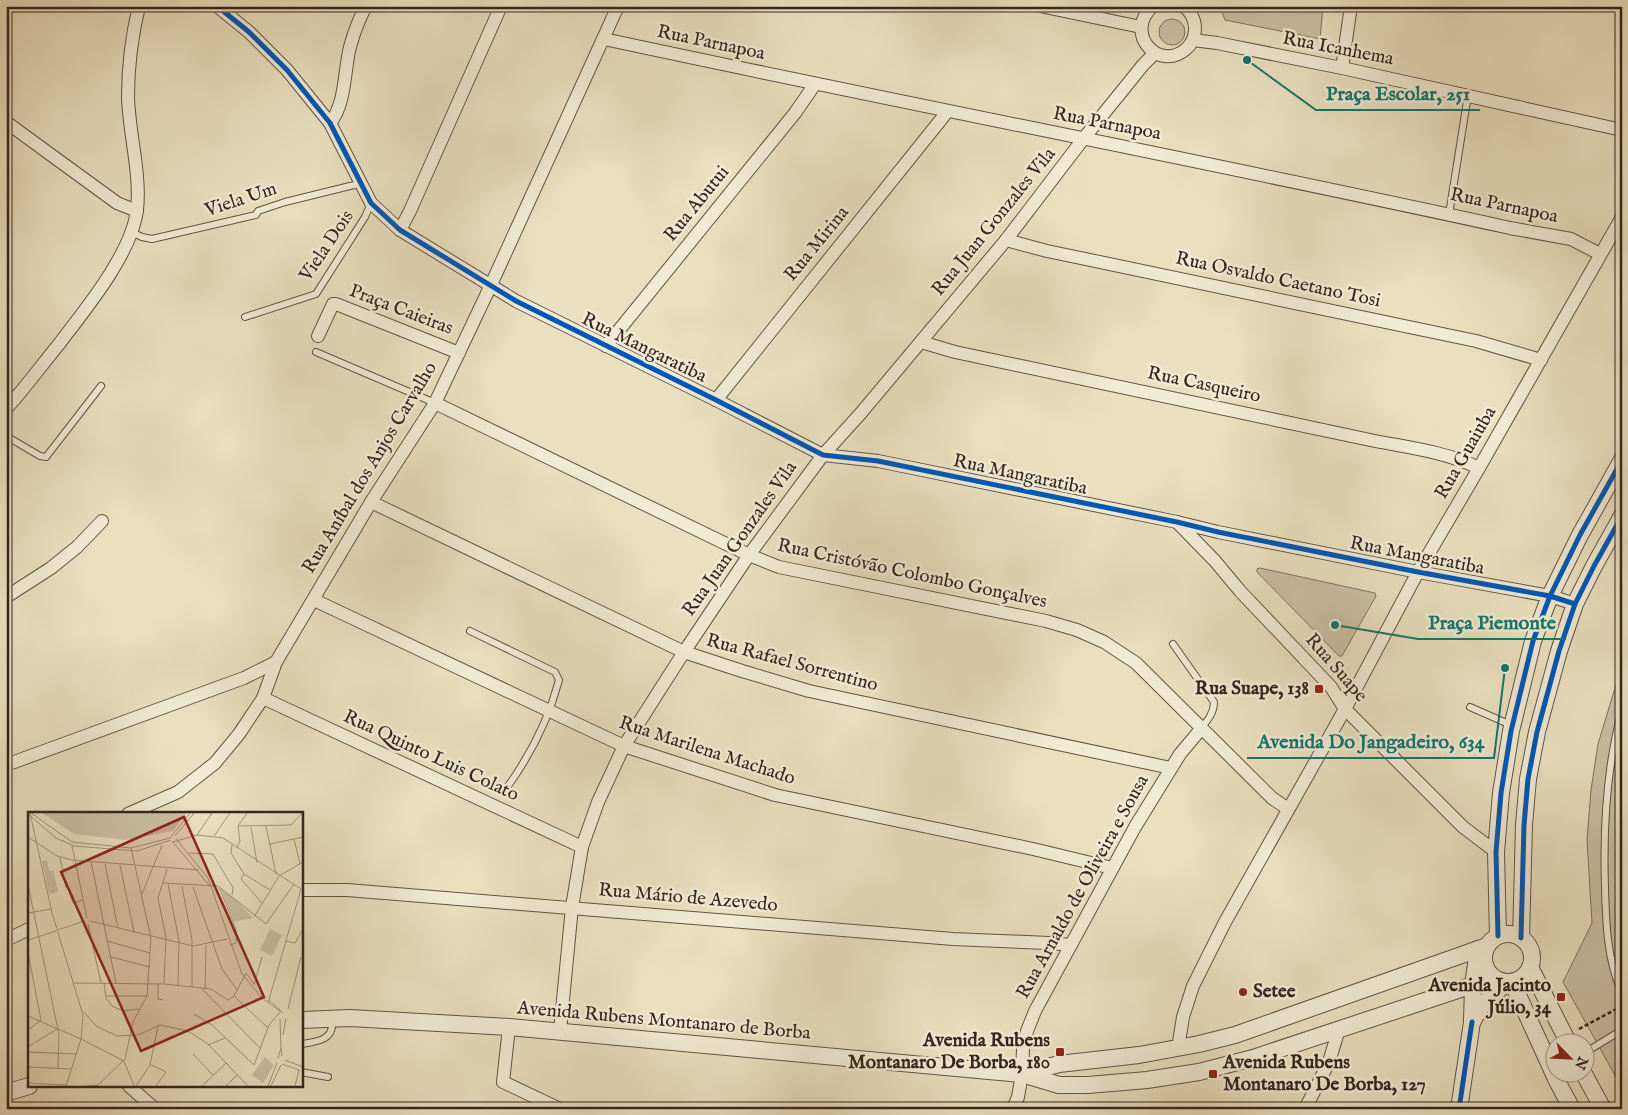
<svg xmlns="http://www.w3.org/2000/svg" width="1628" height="1115" font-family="'IM FELL English',serif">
	<rect width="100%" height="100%" fill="#eae0bf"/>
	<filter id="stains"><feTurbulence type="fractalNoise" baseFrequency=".004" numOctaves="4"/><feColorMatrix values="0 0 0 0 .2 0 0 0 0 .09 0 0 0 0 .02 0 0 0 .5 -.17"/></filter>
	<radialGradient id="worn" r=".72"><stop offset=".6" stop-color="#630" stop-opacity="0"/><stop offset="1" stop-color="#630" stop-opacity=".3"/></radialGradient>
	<g fill="#cbc0a4" stroke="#807261">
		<path d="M1220,6H1323L1320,39L1225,20Z"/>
		<circle cx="1172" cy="32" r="13"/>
		<path d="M1260,568L1375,593L1376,596L1342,656H1339L1257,572V569Z"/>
		<path d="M1622,665V1088L1563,982L1592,923L1587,839L1591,790L1598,744Z"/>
	</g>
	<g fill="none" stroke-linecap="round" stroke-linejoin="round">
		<g stroke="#625346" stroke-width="8">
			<g id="service">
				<path d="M1449,214L1468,95"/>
				<path d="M131,232L142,237L152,239L256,215L258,211L285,202L350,186L361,184"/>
				<path d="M245,317L316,294L365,217L371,203"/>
				<path d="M316,352L435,403"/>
				<path d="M6,436L40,456L46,457L101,386"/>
				<path d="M470,631L555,672L559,680C549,718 531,754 508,786"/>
				<path d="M1173,644L1214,702C1214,713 1208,720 1201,728"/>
				<path d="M1470,707L1511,725"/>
				<path d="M1622,710C1606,768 1603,828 1605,888C1606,924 1607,960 1622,993"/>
				<path d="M301,1044C317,1042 335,1040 332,1019"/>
				<path d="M1586,1052L1622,1030"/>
				<path d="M301,1072L328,1077"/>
			</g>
		</g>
		<g stroke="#625346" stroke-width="14">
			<g id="minor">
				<path d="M217,6L249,32L287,70L330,123L371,203L400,230L516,301L716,400L823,455L878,461L1177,522L1218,532L1418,572L1550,596L1575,604"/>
				<path d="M1040,6L1141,27"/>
				<path d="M1153,6C1123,32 1158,73 1186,49C1192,44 1195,37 1195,29C1195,20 1191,11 1183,6"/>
				<path d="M604,39C906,104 1209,162 1510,228L1571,239L1600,254"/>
				<path d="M1193,40L1217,43L1342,68L1622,130"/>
				<path d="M1342,68L1351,6"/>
				<path d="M6,122L117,203L137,211"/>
				<path d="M330,123C346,104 344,70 350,47C354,32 359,19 366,6"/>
				<path d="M400,230L410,211L501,6"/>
				<path d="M1006,240L1047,251L1476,341L1541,360"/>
				<path d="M318,336L333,304H336L459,353"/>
				<path d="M921,342L955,352L1375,441C1411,448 1446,452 1479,468"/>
				<path d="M606,346L795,113L815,84"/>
				<path d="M716,400L947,112"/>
				<path d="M435,403L749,555L779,567L1046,621L1077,630L1104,642L1136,663L1272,798L1288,809"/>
				<path d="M6,409C25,388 41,366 59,344C85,310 132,253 137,210C141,173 129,134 128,97C128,67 132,35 139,6"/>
				<path d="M371,502L684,652L742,671L809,691L1171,768"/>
				<path d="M1177,522L1215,561L1240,591L1331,687L1345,709L1463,827L1496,852"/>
				<path d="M6,597L51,568L77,547L102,521"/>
				<path d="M314,600L624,746L775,795L1033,849L1112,868"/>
				<path d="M263,698L582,847"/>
				<path d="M6,765L244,678L276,662"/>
				<path d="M128,814L178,792L215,763L239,734L263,698L276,662L371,502L435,403L490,287L618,6"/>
				<path d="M301,890H347L953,939L1049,943L1071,945"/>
				<path d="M6,940L29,929"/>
				<path d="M509,1027L503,1082L560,1109"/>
				<path d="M560,1031L572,907L582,847L598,802L624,746L684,652L749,555L823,455L861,413L1006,240L1084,138L1143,65L1155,53"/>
				<path d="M1178,1048L1183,1017L1193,986L1225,922L1345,709L1418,572L1479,468L1622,217"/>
				<path d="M129,1086L155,1109"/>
				<path d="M1013,1109L1018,1097L1022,1074L1023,1049L1027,1031L1035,1011L1135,827L1180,754L1201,729"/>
				<path d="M1305,1109L1329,1062L1339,1029"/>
			</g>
		</g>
		<g stroke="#625346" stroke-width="18">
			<g id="tertiary">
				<circle cx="1508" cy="958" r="24"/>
				<path d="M1498,936L1496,852L1501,793L1511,731L1533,641L1550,596L1580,535L1622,460"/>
				<path d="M1521,938L1524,825L1528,779L1537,732L1559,651L1575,604L1594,566L1622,516"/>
				<path d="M1530,967L1568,1042"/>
				<path d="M1512,982L1557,1081L1572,1109"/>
				<path d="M301,1020L350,1018L509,1027L1022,1074L1059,1085H1088L1147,1080L1199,1072L1253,1058L1494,978"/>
				<path d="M1472,1022L1483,1004L1507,982"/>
				<path d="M1583,1072L1603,1109"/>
				<path d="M1022,1074L1059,1064L1139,1055L1199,1044L1235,1035L1487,946"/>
				<path d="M6,1093L29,1086"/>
				<path d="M1459,1109L1472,1022L1473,986L1478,949"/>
			</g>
		</g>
		<g stroke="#34241e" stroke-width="2.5" stroke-dasharray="4 2.5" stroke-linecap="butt">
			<path d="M1579,1029L1622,1006"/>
			<path d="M1617,1100L1622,1108"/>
		</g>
		<use href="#service" stroke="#f1ebd5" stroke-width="6"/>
		<use href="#minor" stroke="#f1ebd5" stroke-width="12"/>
		<use href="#tertiary" stroke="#f1ebd5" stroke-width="16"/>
		<g stroke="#f1ebd5" stroke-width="8">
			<g id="cycleway">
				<path d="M217,6L249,32L287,70L330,123L371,203L400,230L516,301L716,400L823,455L878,461L1177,522L1218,532L1418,572L1550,596L1575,604"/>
				<path d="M1498,936L1496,852L1501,793L1511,731L1533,641L1550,596L1580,535L1622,460"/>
				<path d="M1521,938L1524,825L1528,779L1537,732L1559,651L1575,604L1594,566L1622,516"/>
				<path d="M1459,1109L1472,1022"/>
			</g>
		</g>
		<use href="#cycleway" stroke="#0057b8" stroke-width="5"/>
	</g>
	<g fill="#8f2418" stroke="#f1ebd5" stroke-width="2">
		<rect x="1314" y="684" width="10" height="10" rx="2.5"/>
		<circle cx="1243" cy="992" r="5"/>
		<rect x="1556" y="992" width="10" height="10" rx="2.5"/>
		<rect x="1055" y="1047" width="10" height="10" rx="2.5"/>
		<rect x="1208" y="1069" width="10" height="10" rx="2.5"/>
	</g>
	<g text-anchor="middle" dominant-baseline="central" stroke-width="5" stroke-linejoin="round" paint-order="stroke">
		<g font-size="19" fill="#34241e" stroke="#f1ebd5">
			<text transform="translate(711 43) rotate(12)">Rua Parnapoa</text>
			<text transform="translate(1338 49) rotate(11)">Rua Icanhema</text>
			<text transform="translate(1107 124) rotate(11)">Rua Parnapoa</text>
			<text transform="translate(241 200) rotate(-18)">Viela Um</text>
			<text transform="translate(697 204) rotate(-51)">Rua Abutui</text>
			<text transform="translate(1504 206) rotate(12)">Rua Parnapoa</text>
			<text transform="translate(994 222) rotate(-51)">Rua Juan Gonzales Vila</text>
			<text transform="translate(817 244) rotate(-51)">Rua Mirina</text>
			<text transform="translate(327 246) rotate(-56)">Viela Dois</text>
			<text transform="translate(1278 280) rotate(12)">Rua Osvaldo Caetano Tosi</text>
			<text transform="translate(401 310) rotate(21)">Praça Caieiras</text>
			<text transform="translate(644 348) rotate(26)">Rua Mangaratiba</text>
			<text transform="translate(1204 385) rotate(12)">Rua Casqueiro</text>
			<text transform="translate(1466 453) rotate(-60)">Rua Guaiuba</text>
			<text transform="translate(370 468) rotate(-59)">Rua Aníbal dos Anjos Carvalho</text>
			<text transform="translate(1020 475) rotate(12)">Rua Mangaratiba</text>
			<text transform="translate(740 539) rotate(-55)">Rua Juan Gonzales Vila</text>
			<text transform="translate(1417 556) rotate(11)">Rua Mangaratiba</text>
			<text transform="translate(912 574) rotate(12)">Rua Cristóvão Colombo Gonçalves</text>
			<text transform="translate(792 663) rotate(15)">Rua Rafael Sorrentino</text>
			<text transform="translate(1336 668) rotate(49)">Rua Suape</text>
			<text transform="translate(707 751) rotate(18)">Rua Marilena Machado</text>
			<text transform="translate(431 756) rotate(25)">Rua Quinto Luis Colato</text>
			<text transform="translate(1083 887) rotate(-61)">Rua Arnaldo de Oliveira e Sousa</text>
			<text transform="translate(688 898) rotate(5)">Rua Mário de Azevedo</text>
			<text transform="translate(664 1021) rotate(5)">Avenida Rubens Montanaro de Borba</text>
		</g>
		<g font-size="19" font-weight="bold" fill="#34241e" stroke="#f1ebd5" text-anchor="end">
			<text x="1309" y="689">Rua Suape, 138</text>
			<text x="1551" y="986">Avenida Jacinto<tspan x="1551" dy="22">Júlio, 34</tspan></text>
			<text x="1253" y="992" text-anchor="start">Setee</text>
			<text x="1050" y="1041">Avenida Rubens<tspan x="1050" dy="22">Montanaro De Borba, 180</tspan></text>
			<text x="1223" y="1063" text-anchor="start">Avenida Rubens<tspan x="1223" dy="22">Montanaro De Borba, 127</tspan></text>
		</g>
	</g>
	<g transform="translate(28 812)">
		<rect width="275" height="275" fill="#eae0bf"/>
		<path d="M14,1H158L145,19L98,28L46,22ZM19,48L21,59L25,58L30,80L21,82L14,49ZM193,77L207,87L225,106L206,110ZM242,117L254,123L244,144L232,138ZM237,245L246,253L235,271L224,263Z" fill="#cbc0a4"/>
		<path fill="none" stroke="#a1957f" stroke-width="1" d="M2,1L24,101L55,203L53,227L38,274M3,1L44,30L103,36L142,26L162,1M0,2L28,26L46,34L109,39L143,28M210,14L263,13L274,1M238,14L248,62M223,15L229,51M169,23L184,1M147,24L166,1M186,24L202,1M0,25L29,44L44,48L171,58M148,27L180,66L214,162L234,186L255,201M266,27L272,52M144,29L181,73M145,30L169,23L195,26L273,77L240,191M242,32L275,25M204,33L203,41L216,62L242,78M44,34L59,106M209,36L212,29L210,14L219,1M161,41L185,42L205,76L204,83M32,45L38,76M63,50L88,171M77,52L90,116M92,53L106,120M216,62L213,67L234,91M135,71L190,74L238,112L266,72M140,72L151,129L150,174M0,73L31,223L30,256M154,74L164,128V175M165,75L194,157L209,178M191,75L208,117V131L202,133M41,79L45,91L55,88M114,82L134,33M0,101L23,97M226,105L251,64L275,50M62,109L165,134L199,127M60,112L73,171M30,118L56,109M0,128L28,119M79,129L122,141M258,129L267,131L275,117M0,141L13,208L0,218M83,145L122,155M45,171L136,172L183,177L200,188L206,184L240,216M76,171L78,186L84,194L95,199L111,197M130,171V187L135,188M136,171L138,126L130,86L139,57M226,173L234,145M177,176L178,133M174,177L233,237M78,184H119M206,184L218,161L226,172M241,188L254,200M260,197L273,145M56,200L68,214L89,224L110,223L132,213L160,219L180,232L220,274M166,202L184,213L226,253L241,213L252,200M0,204L53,227M252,207L253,236M255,223L258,206M53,227L96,249L106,274M180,233L197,226M0,235L29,217M0,240L48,242M165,242L185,263M250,246L253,236L254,244M257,248L275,255M254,252L271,258L267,274M123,253L138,260L128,274M0,255L43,257M0,271L38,273M58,274L70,273L97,247L105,210L119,184L123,126L103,36M108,274L122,253L130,214M174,274L198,251M198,274L209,263M240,274L249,251M243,274L253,253"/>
		<path fill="#8f2418" fill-opacity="0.15" stroke="#8f2418" stroke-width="2.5" d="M156,5L236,185L113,239L33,60Z"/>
		<rect width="275" height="275" fill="none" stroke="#34241e" stroke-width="2.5"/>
	</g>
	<path fill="none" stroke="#0f766e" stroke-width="2" d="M1247 60L1316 110H1480M1335 625L1418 639H1566M1505 668L1494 758H1247"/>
	<g fill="#0f766e" stroke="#f1ebd5" stroke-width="2">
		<circle cx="1247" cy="60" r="5"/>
		<circle cx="1335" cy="625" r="5"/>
		<circle cx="1505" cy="668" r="5"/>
	</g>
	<g font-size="20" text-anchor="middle" font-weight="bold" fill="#0f766e" stroke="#f1ebd5" stroke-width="5" stroke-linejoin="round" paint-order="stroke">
		<text x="1398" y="100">Praça Escolar, 251</text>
		<text x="1492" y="629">Praça Piemonte</text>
		<text x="1371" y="748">Avenida Do Jangadeiro, 634</text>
	</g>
	<rect width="1628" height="1115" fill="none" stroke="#eae0bf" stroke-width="25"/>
	<rect x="8" y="8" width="1613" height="1100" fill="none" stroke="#34241e" stroke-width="2.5"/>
	<rect x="12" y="12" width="1603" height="1090" fill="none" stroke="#34241e"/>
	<g transform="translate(1570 1058) rotate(114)"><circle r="24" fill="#f1ebd5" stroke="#a59b8c"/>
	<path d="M0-4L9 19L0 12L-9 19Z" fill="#8f2418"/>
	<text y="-8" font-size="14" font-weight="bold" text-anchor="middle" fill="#34241e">N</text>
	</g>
	<rect width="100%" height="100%" filter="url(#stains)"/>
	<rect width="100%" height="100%" fill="url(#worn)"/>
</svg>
